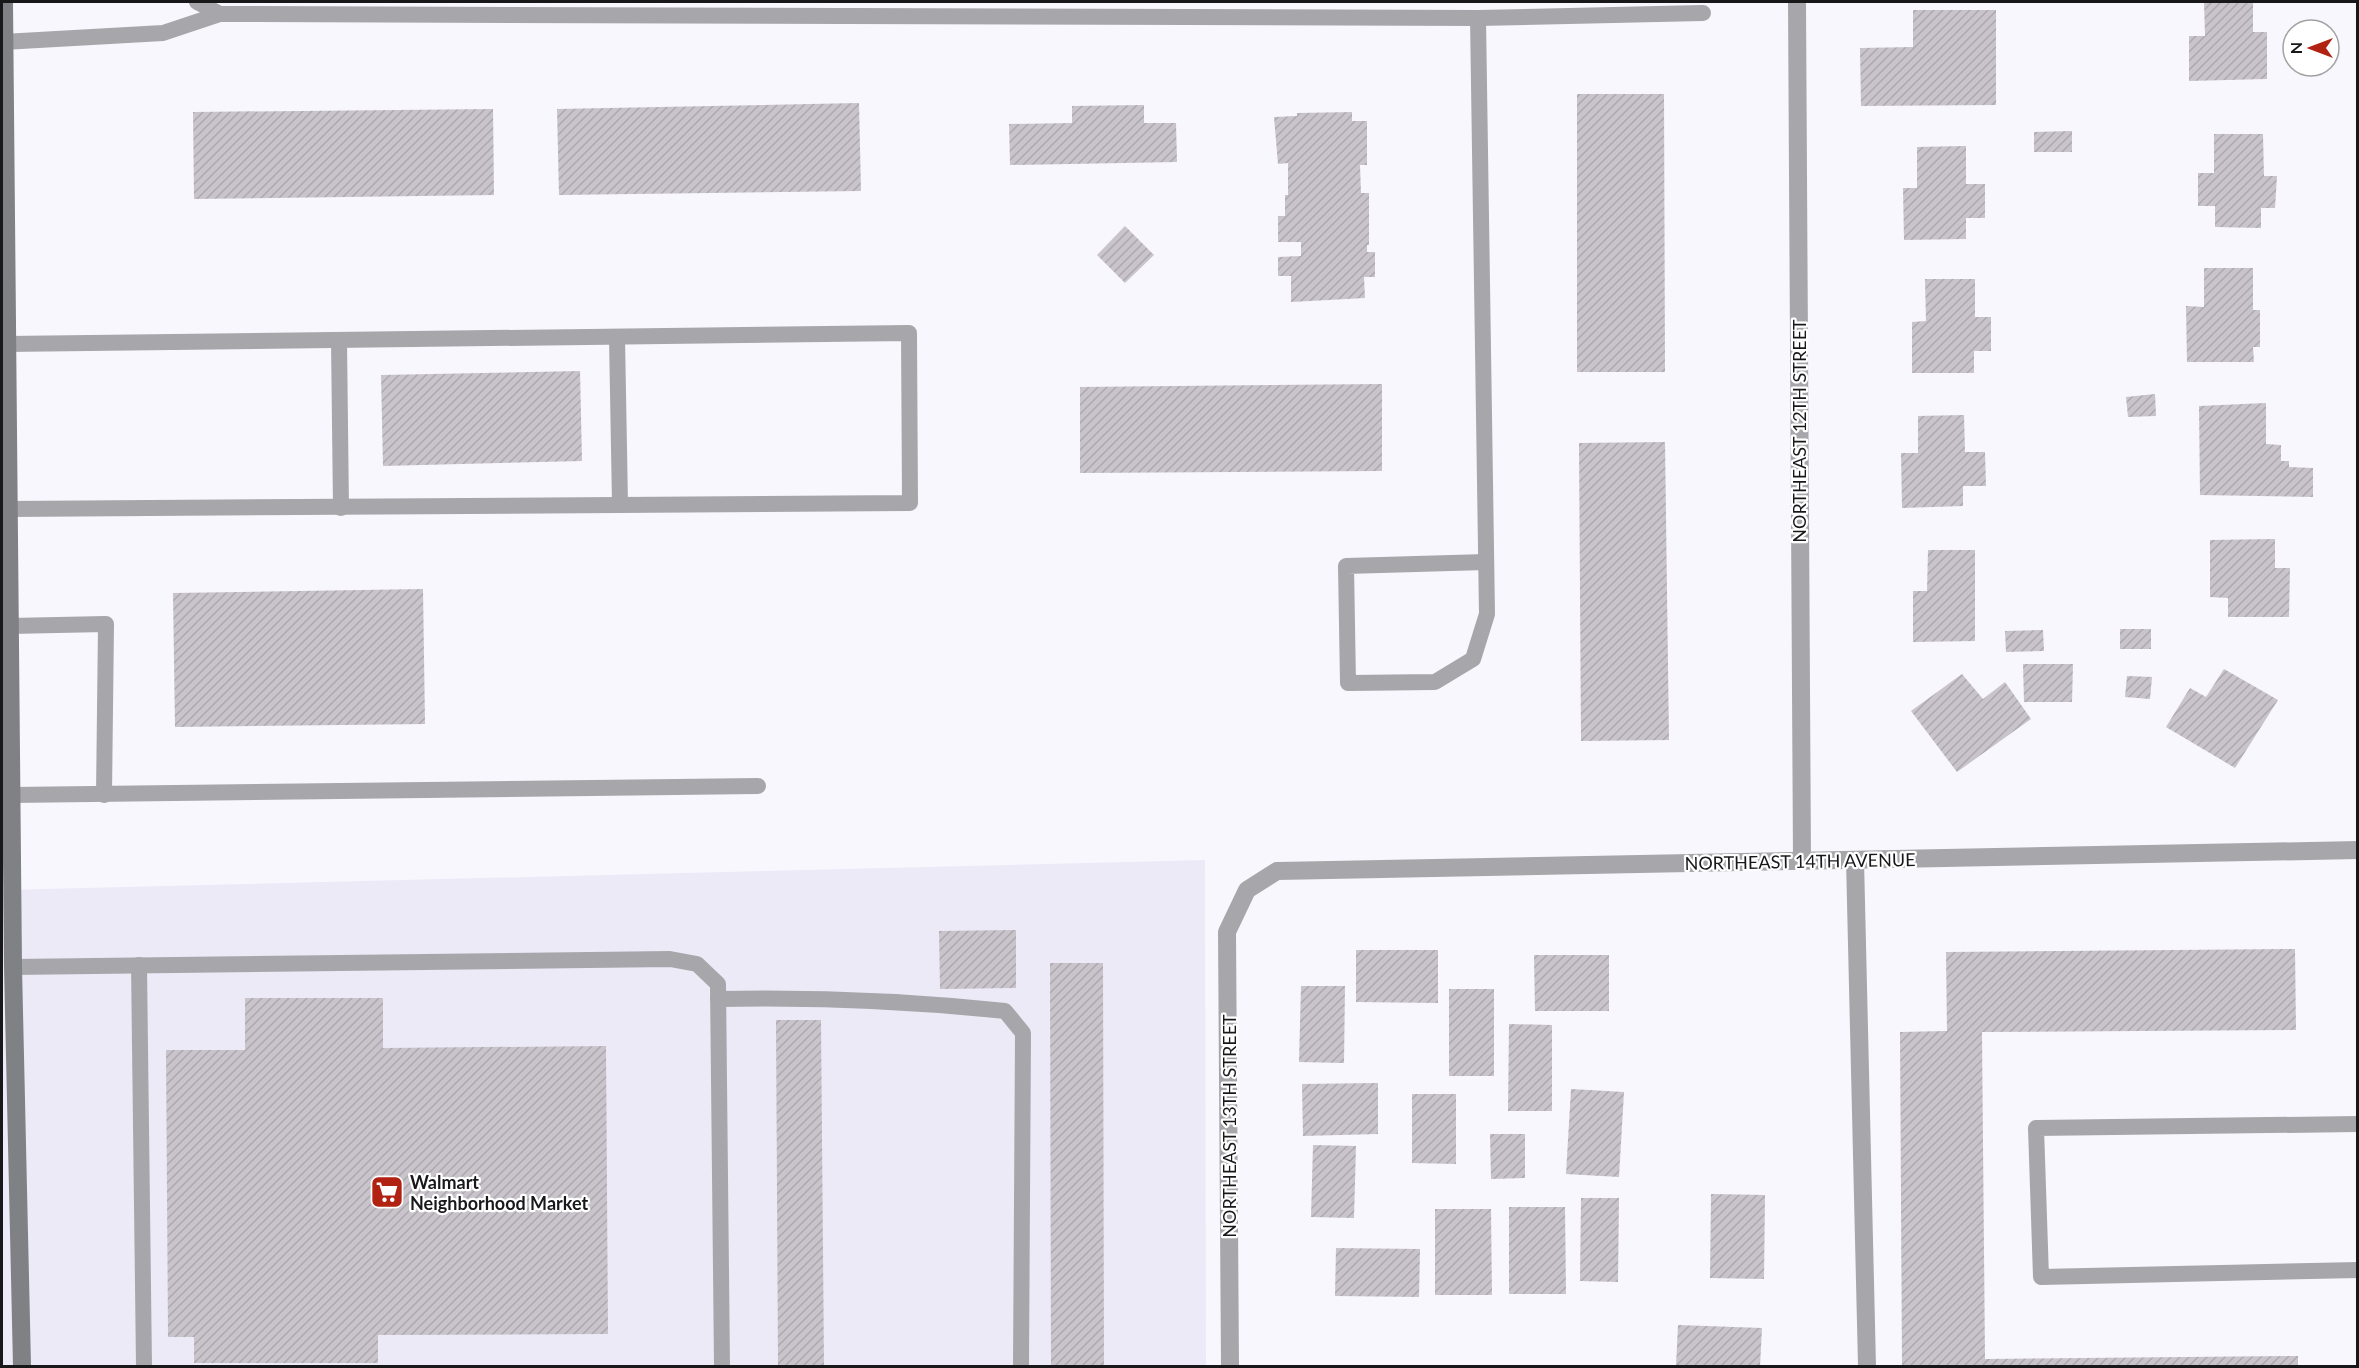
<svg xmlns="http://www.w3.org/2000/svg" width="2359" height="1368" font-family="Lato,sans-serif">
	<defs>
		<pattern id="building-hatch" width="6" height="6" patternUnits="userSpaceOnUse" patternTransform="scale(1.5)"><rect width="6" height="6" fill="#c9c4cb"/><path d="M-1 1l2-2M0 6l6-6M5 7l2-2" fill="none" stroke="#aca8ae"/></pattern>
	</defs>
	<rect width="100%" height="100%" fill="#f8f7fe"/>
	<path fill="#edeaf8" d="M1205,860L1206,1366H2V890Z"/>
	<g fill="url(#building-hatch)">
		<path d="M2204,2H2253V32H2267V79L2189,81V36H2205Z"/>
		<path d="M1913,10H1996V105L1861,106L1860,48L1913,47Z"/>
		<path d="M1577,94H1664L1665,372H1577Z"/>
		<path d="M859,103L861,191L559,195L557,109Z"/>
		<path d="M1144,105V123H1176L1177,162L1010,165L1009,124L1072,123V106Z"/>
		<path d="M493,109L494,195L194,199L193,112Z"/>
		<path d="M1352,112V121H1367V165H1360L1361,193H1369V245H1367V252H1375V277H1364L1365,298L1291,302V276H1278V257L1301,256V242H1278V216H1285V195H1288V163L1278,164L1274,117L1297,116V113Z"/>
		<path d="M2072,131V152H2034V132Z"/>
		<path d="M2214,134H2263L2264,176H2277L2275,208H2261V228L2215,227V206H2198V173H2214Z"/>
		<path d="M1966,146V184H1985V218H1966V239L1904,240L1903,188H1917V147Z"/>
		<path d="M1125,226L1154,255L1125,283L1097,255Z"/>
		<path d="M2204,268H2253V310H2260V347H2253L2254,362H2187L2186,306L2204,307Z"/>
		<path d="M1925,279H1975V317H1991V351H1974V373H1912V322L1926,321Z"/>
		<path d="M580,371L582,461L383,466L381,375Z"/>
		<path d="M1382,384V471L1080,473V387Z"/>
		<path d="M2155,394L2156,416L2128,417L2126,397Z"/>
		<path d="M2266,403V444L2281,445V461H2289V467L2313,468V497L2200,495L2199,406Z"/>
		<path d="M1964,415L1965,452H1985L1986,486H1963V506L1902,508L1901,453H1918V416Z"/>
		<path d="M1665,442L1669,740L1581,741L1579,443Z"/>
		<path d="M2275,539V568H2290L2289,617H2228V598L2210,597V540Z"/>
		<path d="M1928,550H1975V641L1913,642V591H1927Z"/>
		<path d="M423,589L425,724L175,727L173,593Z"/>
		<rect x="2120" y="629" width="31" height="20"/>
		<path d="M2043,630L2044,651L2006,652L2005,631Z"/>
		<path d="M2023,664H2073L2072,702H2024Z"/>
		<path d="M2224,669L2278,700L2235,768L2166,727L2190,688L2206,697Z"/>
		<path d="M1962,674L1983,699L2005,682L2031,719L1957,772L1911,711Z"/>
		<path d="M2127,676L2152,677L2150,699L2125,697Z"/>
		<path d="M1016,930V988L940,989L939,931Z"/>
		<path d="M2295,949L2296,1030L1982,1032L1985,1359L2298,1356V1366H1902L1900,1032L1947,1031L1946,952Z"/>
		<path d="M1356,950H1438V1003L1356,1002Z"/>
		<path d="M1534,955H1609V1011H1535Z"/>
		<path d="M1050,963H1103L1104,1366H1051Z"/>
		<path d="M1301,986H1345L1344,1063L1299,1062Z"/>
		<rect x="1449" y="989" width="45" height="87"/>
		<path d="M245,998H383V1048L606,1046L608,1334L378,1335V1363H194V1337H168L166,1050H245Z"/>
		<path d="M776,1020H821L824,1366H778Z"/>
		<path d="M1509,1024L1552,1025V1111H1508Z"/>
		<path d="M1378,1083V1134L1303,1136L1302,1084Z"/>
		<path d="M1571,1089L1624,1092L1619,1177L1566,1174Z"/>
		<path d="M1412,1094H1456V1164L1412,1163Z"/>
		<path d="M1490,1134H1525V1178L1491,1179Z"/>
		<path d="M1313,1145L1356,1146L1354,1218L1311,1217Z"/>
		<path d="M1711,1194L1765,1195L1764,1279L1710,1278Z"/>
		<path d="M1581,1198H1619L1618,1282L1580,1281Z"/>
		<path d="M1509,1207H1565L1566,1294H1509Z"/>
		<path d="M1435,1209H1491L1492,1295H1435Z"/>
		<path d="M1336,1248L1420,1249L1419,1297L1335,1296Z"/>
		<path d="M1678,1325L1762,1328L1760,1366H1676Z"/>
	</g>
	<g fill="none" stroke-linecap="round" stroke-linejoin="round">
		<g stroke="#a7a7ab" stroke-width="16">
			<path d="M197,2L220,14"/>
			<path d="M1478,18L1487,614L1473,659L1435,682L1348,683L1346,566L1486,562"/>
			<path d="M3,42L163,33L220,14L1478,18L1703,13"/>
			<path d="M617,337L620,504"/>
			<path d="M339,341L341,508"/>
			<path d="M6,344L909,333L910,503L8,509"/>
			<path d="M9,626L106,624L104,795"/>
			<path d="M11,795L758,786"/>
			<path d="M139,965L144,1366"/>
			<path d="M13,967L670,959L697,964L718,984L722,1366"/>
			<path d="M718,999C814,997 910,1001 1005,1011L1023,1033L1021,1366"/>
			<path d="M2358,1124L2036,1128L2041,1277L2358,1270"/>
		</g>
		<g stroke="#a7a7ab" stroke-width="18">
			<path d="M1797,2L1802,861"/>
			<path d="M1855,860L1867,1366"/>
			<path d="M1230,1366L1227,932L1247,890L1277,871L2358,850"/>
		</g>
		<path stroke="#808185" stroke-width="18" d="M4,2L13,967L22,1366"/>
	</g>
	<defs>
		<g id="supermarket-square" transform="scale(1.725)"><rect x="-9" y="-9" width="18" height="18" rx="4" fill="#b12213" stroke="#fff"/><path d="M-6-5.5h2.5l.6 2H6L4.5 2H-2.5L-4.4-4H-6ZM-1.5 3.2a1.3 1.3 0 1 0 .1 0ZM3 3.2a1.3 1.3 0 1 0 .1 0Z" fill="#fff"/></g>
	</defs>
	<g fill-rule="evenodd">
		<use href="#supermarket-square" x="387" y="1192"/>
	</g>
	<g text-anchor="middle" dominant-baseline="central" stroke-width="4.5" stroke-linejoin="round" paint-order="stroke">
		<g font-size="18" fill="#18171a" stroke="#fff">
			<text transform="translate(1799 431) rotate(-90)">NORTHEAST 12TH STREET</text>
			<text transform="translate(1800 861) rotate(-1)">NORTHEAST 14TH AVENUE</text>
			<text transform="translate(1229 1126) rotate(-90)">NORTHEAST 13TH STREET</text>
		</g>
		<g font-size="18" font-weight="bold" fill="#18171a" stroke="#fff" text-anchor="start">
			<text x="410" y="1182">Walmart<tspan x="410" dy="21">Neighborhood Market</tspan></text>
		</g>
	</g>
	<rect width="2359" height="1368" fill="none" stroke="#18171a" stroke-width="6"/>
	<g transform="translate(2311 48) rotate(270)"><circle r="28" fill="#ffffff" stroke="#a3a2a3" stroke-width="1.5"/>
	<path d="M0-4.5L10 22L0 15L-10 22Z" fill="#b12213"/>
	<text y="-9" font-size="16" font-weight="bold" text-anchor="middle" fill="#18171a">N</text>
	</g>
</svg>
